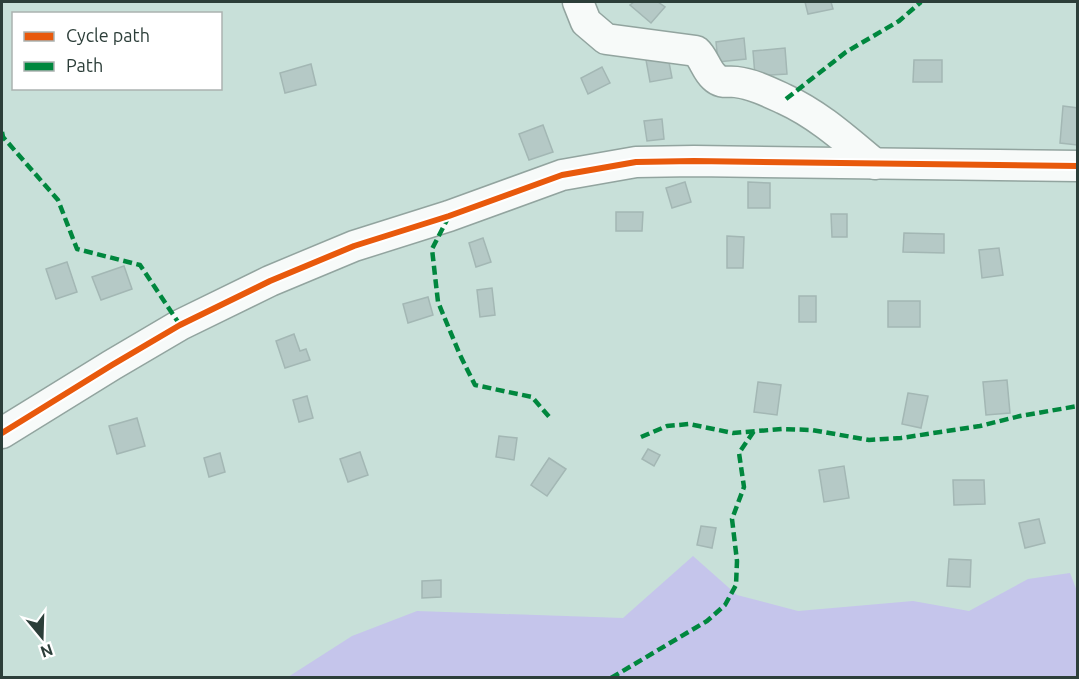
<svg xmlns="http://www.w3.org/2000/svg" width="1079" height="679" font-family="Ubuntu,sans-serif">
	<rect width="100%" height="100%" fill="#c8e0d9"/>
	<path fill="#c5c5eb" d="M693,556L737,595L798,611L913,601L969,611L1028,579L1070,573L1077,591V677H288L352,636L417,611L623,618Z"/>
	<g fill="#b5c9c6" stroke="#a3b7b4" stroke-width="1.5">
		<path d="M634,2H658L665,7L651,23L630,5Z"/>
		<path d="M805,2H831L833,9L808,14Z"/>
		<path d="M744,38L746,59L718,62L716,42Z"/>
		<path d="M785,48L787,74L755,76L753,51Z"/>
		<path d="M668,57L672,78L650,82L646,60Z"/>
		<path d="M914,60H942V82H913Z"/>
		<path d="M311,64L316,85L285,93L280,73Z"/>
		<path d="M602,67L610,83L588,94L581,78Z"/>
		<path d="M1063,106L1078,108L1077,145L1060,143Z"/>
		<path d="M662,119L664,139L647,141L644,121Z"/>
		<path d="M543,125L553,152L529,160L519,134Z"/>
		<path d="M685,182L691,202L672,208L666,188Z"/>
		<path d="M748,182L770,183V208H748Z"/>
		<path d="M616,212H643L642,231H616Z"/>
		<path d="M831,214H847V237H832Z"/>
		<path d="M904,233L944,234V253L903,252Z"/>
		<path d="M727,236L744,237L743,268H727Z"/>
		<path d="M483,238L491,262L476,267L469,243Z"/>
		<path d="M999,248L1003,275L982,278L979,250Z"/>
		<path d="M67,262L77,292L56,299L46,269Z"/>
		<path d="M124,266L132,289L101,300L92,277Z"/>
		<path d="M492,288L495,315L480,317L477,290Z"/>
		<rect x="799" y="296" width="17" height="26"/>
		<path d="M428,297L433,315L408,323L403,304Z"/>
		<rect x="888" y="301" width="32" height="26"/>
		<path d="M294,334L300,351L306,349L310,360L285,368L276,341Z"/>
		<path d="M1007,380L1010,413L986,415L983,382Z"/>
		<path d="M758,382L781,385L777,415L754,412Z"/>
		<path d="M908,393L928,396L921,428L902,424Z"/>
		<path d="M307,396L313,418L299,422L293,400Z"/>
		<path d="M137,418L145,446L117,454L109,426Z"/>
		<path d="M499,436L517,438L514,460L496,457Z"/>
		<path d="M648,449L660,455L654,466L642,459Z"/>
		<path d="M360,452L368,475L348,482L340,459Z"/>
		<path d="M220,453L225,472L209,477L204,458Z"/>
		<path d="M549,458L566,469L547,496L531,485Z"/>
		<path d="M844,466L849,498L824,502L819,470Z"/>
		<path d="M953,480H984L985,504L954,505Z"/>
		<path d="M1039,519L1045,543L1025,548L1019,523Z"/>
		<path d="M701,526L716,528L712,548L697,545Z"/>
		<path d="M949,559L971,560L970,587L947,586Z"/>
		<path d="M441,580V597L422,598V581Z"/>
	</g>
	<g fill="none" stroke-linecap="round" stroke-linejoin="round">
		<g stroke="#92a49f" stroke-width="33">
			<g id="minor">
				<path d="M578,2L586,22L606,39L696,51C704,58 706,70 714,77C721,84 728,81 736,82C753,84 769,92 784,99C819,115 846,140 875,164"/>
				<path d="M2,433L112,365L180,325L270,281L354,246L449,216L562,175L636,162L694,161L1078,166"/>
			</g>
		</g>
		<use href="#minor" stroke="#f7faf9" stroke-width="30"/>
		<g stroke="#00873e" stroke-width="4.5" stroke-dasharray="9 4.5" stroke-linecap="butt">
			<path d="M786,99L846,52L899,21L921,2"/>
			<path d="M2,132L3,137L58,200L77,249L140,265L180,325"/>
			<path d="M449,216L432,249L438,302L460,355L475,385L532,397L551,419"/>
			<path d="M641,437L667,426L689,424L733,433L782,429L812,430L869,440L901,438L980,426L1020,416L1078,406"/>
			<path d="M611,678L707,621L725,605L736,585L737,561L732,519L744,487L739,453L754,431"/>
		</g>
		<g stroke="#fff" stroke-width="10">
			<path id="cycleway" d="M2,433L112,365L180,325L270,281L354,246L449,216L562,175L636,162L694,161L1078,166"/>
		</g>
		<use href="#cycleway" stroke="#e8590c" stroke-width="6"/>
	</g>
	<rect width="1079" height="679" fill="none" stroke="#2c3e39" stroke-width="6"/>
	<rect x="12" y="12" width="210" height="78" fill="#ffffff" stroke="#abb2b0" stroke-width="1.5"/>
	<rect x="24" y="32" width="30" height="9" fill="#e8590c" stroke="#abb2b0" stroke-width="1.5"/>
	<text x="66" y="42" font-size="18" fill="#2c3e39">Cycle path</text>
	<rect x="24" y="62" width="30" height="9" fill="#00873e" stroke="#abb2b0" stroke-width="1.5"/>
	<text x="66" y="72" font-size="18" fill="#2c3e39">Path</text>
	<g transform="translate(42 637) rotate(161)" stroke="#ffffff" stroke-width="4.5" paint-order="stroke">
	<path d="M0-4.5L10 22L0 15L-10 22Z" fill="#2c3e39"/>
	<text y="-9" font-size="16" font-weight="bold" text-anchor="middle" fill="#2c3e39">N</text>
	</g>
</svg>
